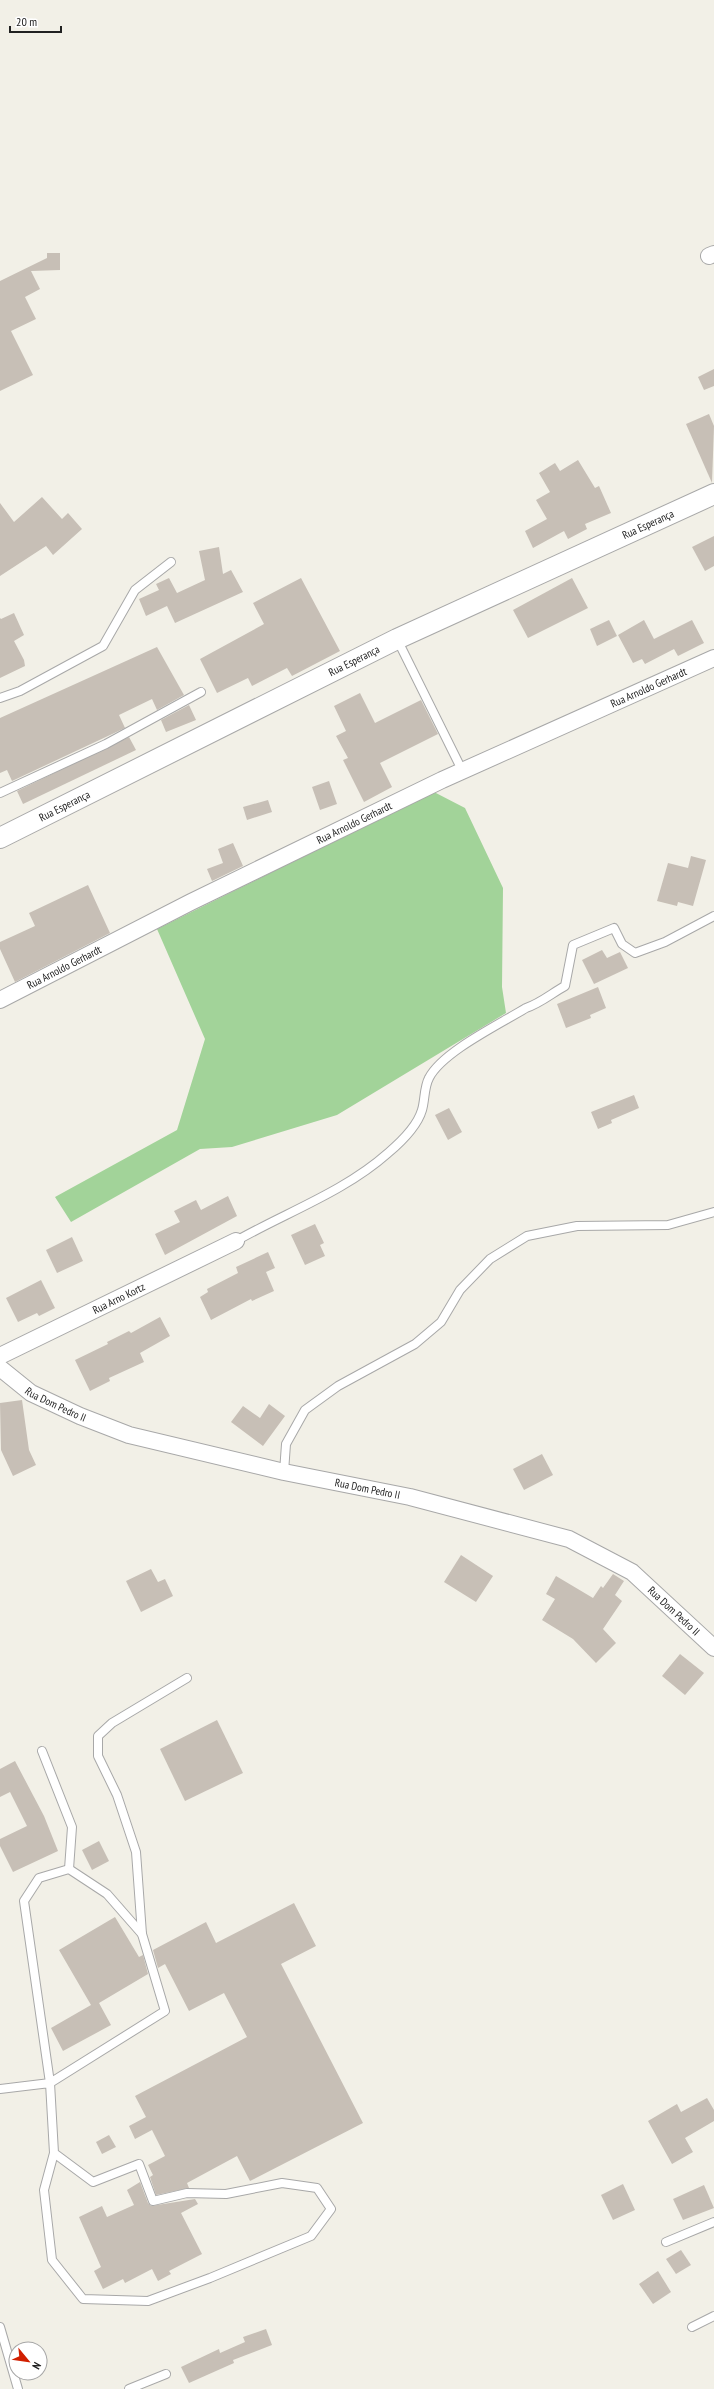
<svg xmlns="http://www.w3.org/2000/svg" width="714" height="2389" font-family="'PT Sans Narrow',sans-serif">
	<rect width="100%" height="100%" fill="#f2f0e7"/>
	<path fill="#a2d399" d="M434,792L465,808L503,888L502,987L506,1013L337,1115L232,1147L200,1149L71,1222L55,1197L177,1130L205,1039L157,929Z"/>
	<g fill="#c7bfb6">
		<path d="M47,253H60V270L31,271L40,289L25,297L36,319L11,331L33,375L0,391V281L47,258Z"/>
		<path d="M714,369V386L704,390L698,377Z"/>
		<path d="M709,414L714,426L712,483L686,424Z"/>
		<path d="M578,460L595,488L599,486L611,513L585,524L587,529L568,539L564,531L533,548L525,531L547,519L536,500L550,492L539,473L555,463L560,471Z"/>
		<path d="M42,497L62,519L68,513L82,529L53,555L46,546L0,576V503L14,522Z"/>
		<path d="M714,536V566L705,571L692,547Z"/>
		<path d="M219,547L223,574L231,570L243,592L175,623L167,606L146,616L139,599L159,590L156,584L169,578L177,593L205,580L199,551Z"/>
		<path d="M301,578L340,651L292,676L287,668L252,686L248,678L217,693L200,659L264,624L253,603Z"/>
		<path d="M572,578L588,608L528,638L513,610Z"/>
		<path d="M14,613L24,635L14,641L24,660L25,666L0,678V618L1,619Z"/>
		<path d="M609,620L617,636L597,646L590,629Z"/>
		<path d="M644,620L654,639L692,620L704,643L678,656L674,649L645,664L642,659L633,663L618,635Z"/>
		<path d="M157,647L184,695L157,710L152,699L119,715L125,728L12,781L7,770L0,773V718Z"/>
		<path d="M360,693L375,723L421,700L438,734L380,763L392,787L364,802L343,760L348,758L336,736L346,731L334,706Z"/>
		<path d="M189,705L196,720L166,732L161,720Z"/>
		<path d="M129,737L136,750L23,804L17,791Z"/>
		<path d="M329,781L337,804L320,810L312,787Z"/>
		<path d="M268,800L272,812L247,820L243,807Z"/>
		<path d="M233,843L243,866L212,881L207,869L223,863L218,849Z"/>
		<path d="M691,856L706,860L693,906L678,902L677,906L657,901L668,863L688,868Z"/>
		<path d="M88,885L110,933L15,982L0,949V942L35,926L29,913Z"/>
		<path d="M602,950L607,958L620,952L628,968L594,984L582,960Z"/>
		<path d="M598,987L606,1008L590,1015L591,1018L566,1028L557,1004Z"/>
		<path d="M634,1095L639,1108L611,1120L612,1123L598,1129L591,1112Z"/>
		<path d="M449,1108L462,1132L448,1140L435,1115Z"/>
		<path d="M228,1196L237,1216L165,1255L155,1234L180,1222L174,1211L196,1200L201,1210Z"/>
		<path d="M315,1224L324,1243L320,1245L325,1256L305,1265L291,1235Z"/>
		<path d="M72,1237L83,1261L57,1273L46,1250Z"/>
		<path d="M268,1252L275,1268L266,1272L274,1291L252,1301L251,1299L211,1320L200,1297L208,1292L207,1289L238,1273L236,1267Z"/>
		<path d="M41,1280L55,1308L39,1316L37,1313L18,1322L6,1298Z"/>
		<path d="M160,1317L170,1336L140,1353L144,1362L109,1378L110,1381L90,1391L75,1360L108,1344L107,1342L129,1331L131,1333Z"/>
		<path d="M22,1400L29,1450L36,1465L13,1476L1,1450L0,1403Z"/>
		<path d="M269,1404L285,1416L263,1446L231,1422L243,1406L260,1418Z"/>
		<path d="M542,1454L553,1475L524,1490L513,1469Z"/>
		<path d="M461,1555L493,1576L476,1602L444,1582Z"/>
		<path d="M151,1569L158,1582L165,1579L173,1596L141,1612L126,1581Z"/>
		<path d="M613,1574L624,1581L615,1595L622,1601L603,1629L616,1643L596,1663L573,1639L542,1620L555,1599L546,1594L556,1576L593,1598L601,1586L603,1588Z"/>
		<path d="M680,1654L704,1673L685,1695L662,1676Z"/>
		<path d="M217,1720L243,1773L185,1801L160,1749Z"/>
		<path d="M15,1761L44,1816L58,1851L13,1872L0,1846V1839L27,1826L10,1792L0,1797V1769Z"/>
		<path d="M99,1841L109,1861L92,1870L82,1850Z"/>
		<path d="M294,1903L316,1946L281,1964L363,2123L250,2181L237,2156L187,2183L189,2188L156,2195L150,2177L153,2175L148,2165L165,2156L152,2130L135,2139L129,2126L146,2117L135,2096L247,2037L224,1993L189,2011L165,1964L158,1968L153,1950L206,1922L216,1943Z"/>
		<path d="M115,1917L139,1957L143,1955L148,1974L99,2003L111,2025L63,2051L51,2028L91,2005L59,1950Z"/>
		<path d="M707,2098L714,2110V2121L685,2138L693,2152L672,2164L648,2121L677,2104L681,2112Z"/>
		<path d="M109,2135L116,2147L102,2154L96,2142Z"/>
		<path d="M140,2182L148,2203L151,2206L195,2199L198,2204L181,2213L202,2254L169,2271L171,2274L158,2281L152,2269L125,2283L123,2279L103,2289L94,2271L101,2267L79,2217L102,2206L107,2217L134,2205L127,2190Z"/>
		<path d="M623,2184L635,2210L613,2220L601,2195Z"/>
		<path d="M704,2185L714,2208L683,2220L673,2199Z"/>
		<path d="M681,2250L691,2265L676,2274L666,2259Z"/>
		<path d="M658,2271L671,2292L653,2304L639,2284Z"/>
		<path d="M266,2329L272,2345L233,2360L234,2363L189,2383L181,2367L219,2349L220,2353L245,2342L243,2337Z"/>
	</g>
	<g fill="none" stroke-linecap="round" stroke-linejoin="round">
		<g stroke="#a8a8a8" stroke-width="10">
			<g id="service">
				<path d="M397,639L462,770"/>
				<path d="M0,698L20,691L103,646L135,590L171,562"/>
				<path d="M0,793L106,744L201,692"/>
				<path d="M236,1241C287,1212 344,1192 388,1153C401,1142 417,1127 422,1110C425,1100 424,1087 429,1078C442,1052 500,1024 526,1008C541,1003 552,993 565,986L573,945L614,928L622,944L635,953L665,942L714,916"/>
				<path d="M284,1472L286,1444L305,1410L338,1386L415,1344L441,1322L460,1290L490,1259L527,1236L577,1226L668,1225L714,1212"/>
				<path d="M42,1751L72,1827L69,1869"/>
				<path d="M142,1934L136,1852L117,1795L98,1756V1736L112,1723L187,1678"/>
				<path d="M0,2089L50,2083L165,2011L142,1934L107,1894L69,1869L39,1878L24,1901L50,2083L54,2153L93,2182L139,2164L153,2201L187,2193L226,2194L282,2183L317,2188L331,2209L311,2236L210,2278L148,2301L83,2299L52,2260L44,2190L54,2153"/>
				<path d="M666,2242L714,2222"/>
				<path d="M0,2327L18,2389"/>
				<path d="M692,2327L714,2316"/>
				<path d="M129,2389L166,2374"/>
			</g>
		</g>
		<g stroke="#a8a8a8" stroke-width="18">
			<g id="minor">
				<path d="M709,256L714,254"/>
				<path id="s1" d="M0,1000L191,902L442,780L714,658"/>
				<path id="s2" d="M0,1356L236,1241"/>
				<path id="s3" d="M0,1368L31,1393L80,1416L129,1435L284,1472L410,1497L569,1539L632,1572L714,1648"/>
			</g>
		</g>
		<g stroke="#a8a8a8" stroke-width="22">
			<g id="tertiary">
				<path id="s4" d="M0,838L397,639L714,494"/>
			</g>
		</g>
		<use href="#service" stroke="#fff" stroke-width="8"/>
		<use href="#minor" stroke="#fff" stroke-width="16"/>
		<use href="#tertiary" stroke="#fff" stroke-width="20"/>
	</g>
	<g text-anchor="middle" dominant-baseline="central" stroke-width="3" stroke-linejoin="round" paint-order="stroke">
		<g font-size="11" fill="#212121" stroke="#fff">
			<text stroke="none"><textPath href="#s4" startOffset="720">Rua Esperança</textPath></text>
			<text stroke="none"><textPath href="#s4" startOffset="396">Rua Esperança</textPath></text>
			<text stroke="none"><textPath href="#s1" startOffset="720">Rua Arnoldo Gerhardt</textPath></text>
			<text stroke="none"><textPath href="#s4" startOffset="72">Rua Esperança</textPath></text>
			<text stroke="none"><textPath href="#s1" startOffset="396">Rua Arnoldo Gerhardt</textPath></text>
			<text stroke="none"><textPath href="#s1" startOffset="72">Rua Arnoldo Gerhardt</textPath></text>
			<text stroke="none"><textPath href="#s2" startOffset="132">Rua Arno Kortz</textPath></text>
			<text stroke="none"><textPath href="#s3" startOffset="67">Rua Dom Pedro II</textPath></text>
			<text stroke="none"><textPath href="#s3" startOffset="391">Rua Dom Pedro II</textPath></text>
			<text stroke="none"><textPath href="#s3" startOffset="727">Rua Dom Pedro II</textPath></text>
		</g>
	</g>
	<g transform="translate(28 2361) rotate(119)"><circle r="19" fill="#ffffff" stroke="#a6a6a6"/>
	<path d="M0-3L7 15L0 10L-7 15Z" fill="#d11f00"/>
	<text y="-6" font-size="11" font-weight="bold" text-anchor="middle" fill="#212121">N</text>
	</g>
	<path d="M10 26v6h51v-6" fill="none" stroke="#212121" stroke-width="2"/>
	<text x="16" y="26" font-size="12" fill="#212121" stroke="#ffffff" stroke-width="3" paint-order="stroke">20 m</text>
</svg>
